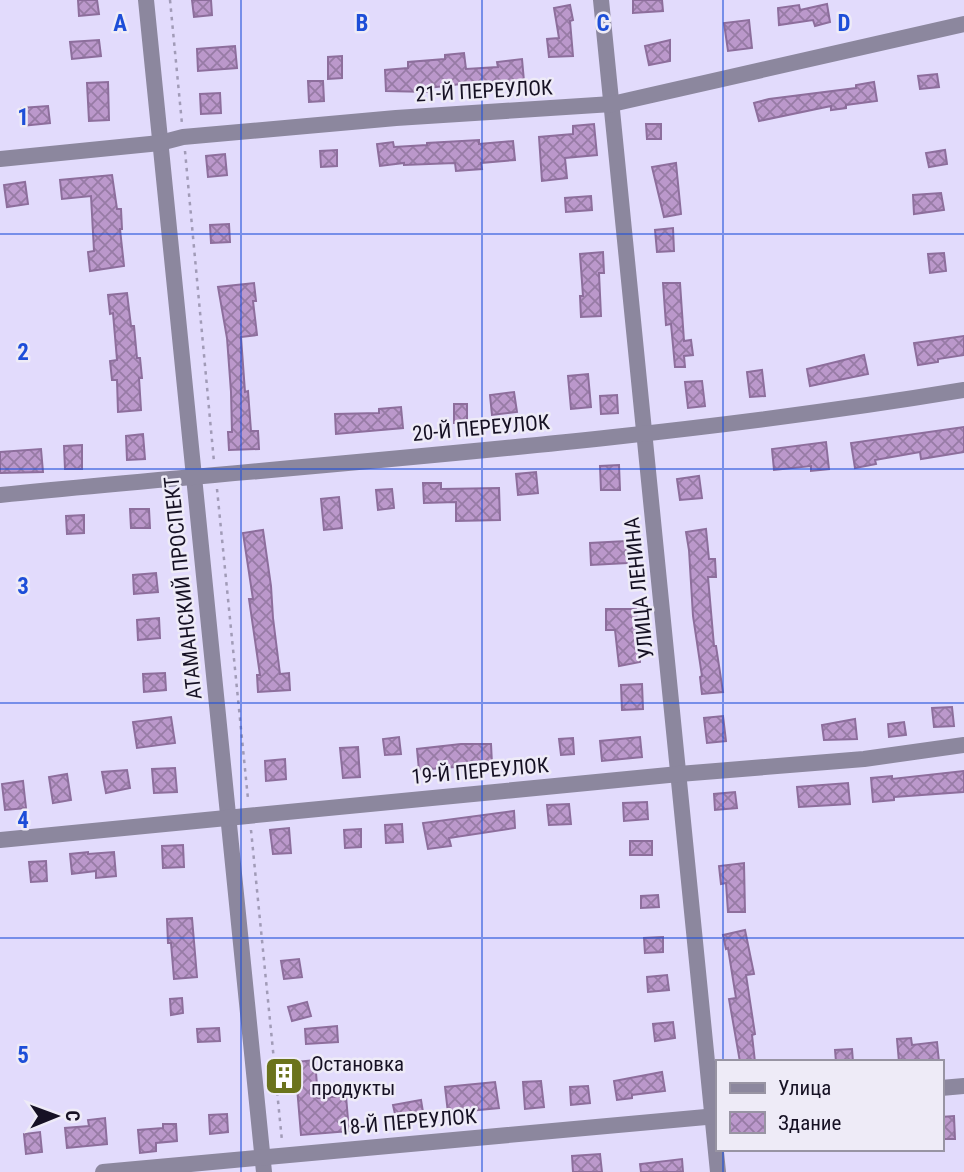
<svg xmlns="http://www.w3.org/2000/svg" width="964" height="1172" font-family="'Roboto Condensed',sans-serif">
	<defs>
		<pattern id="building-cross-hatch" width="8" height="8" patternUnits="userSpaceOnUse" patternTransform="scale(1.75)"><rect width="8" height="8" fill="#bb98cb"/><path d="M0 0l8 8M0 8l8-8" fill="none" stroke="#977ba5"/></pattern>
	</defs>
	<rect width="100%" height="100%" fill="#e2dbfc"/>
	<g fill="url(#building-cross-hatch)" stroke="#8d6e9c" stroke-width="2">
		<path d="M78,0H97L99,14L79,16Z"/>
		<path d="M192,0H211L212,15L194,17Z"/>
		<path d="M633,0H662L663,11L633,13Z"/>
		<path d="M827,4L830,22L815,26L813,20L779,25L778,8L799,5L800,10Z"/>
		<path d="M570,5L573,20L570,21L573,56L549,57L547,39L559,38L554,8Z"/>
		<path d="M749,20L752,48L728,51L724,23Z"/>
		<path d="M99,40L101,56L72,59L70,42Z"/>
		<path d="M670,40V61L649,65L645,46Z"/>
		<path d="M235,46L237,68L198,71L197,49Z"/>
		<path d="M464,53L466,69L498,67L497,62L522,59L524,81L488,85V87L469,88V83L428,88L429,92L386,91L385,70L408,68V62L445,59V55Z"/>
		<path d="M342,56V78L328,79V57Z"/>
		<path d="M937,74L939,87L920,89L918,76Z"/>
		<path d="M308,81H323L324,101L309,102Z"/>
		<path d="M108,82L109,120L89,121L87,83Z"/>
		<path d="M874,82L877,101L846,105V108L831,110V106L759,121L754,103L769,99L856,88V85Z"/>
		<path d="M220,93L221,113L201,114L200,94Z"/>
		<path d="M48,106L50,123L22,126L21,108Z"/>
		<path d="M594,124L597,155L565,158L567,178L542,181L539,137L573,134V126Z"/>
		<path d="M646,124H661V139H647Z"/>
		<path d="M479,140V144L513,141L515,160L481,163L482,169L456,171L455,163L404,165V163L380,166L377,144L393,142L394,147L427,145V143Z"/>
		<path d="M337,150V166L321,167L320,151Z"/>
		<path d="M945,150L947,164L929,167L926,153Z"/>
		<path d="M225,154L227,175L208,177L206,156Z"/>
		<path d="M676,163L681,214L664,217L652,167Z"/>
		<path d="M112,175L117,209H121L122,229H120L124,266L90,271L88,252L94,251L91,196L62,199L60,180Z"/>
		<path d="M25,182L28,204L7,207L4,185Z"/>
		<path d="M941,193L944,210L914,214L913,195Z"/>
		<path d="M591,196L592,210L566,212L565,198Z"/>
		<path d="M229,224L230,242L211,243L210,225Z"/>
		<path d="M673,228L674,251L657,252L655,230Z"/>
		<path d="M603,252L604,273H599L601,316L581,317L580,296H583L580,254Z"/>
		<path d="M944,253L946,271L930,273L928,254Z"/>
		<path d="M254,283L256,301H253L257,335L241,337L245,392L248,391L251,431H258L259,449L229,450L228,432H232L231,392L227,338L218,287Z"/>
		<path d="M663,283H680L684,341L691,340L693,355L684,356L685,367H675L671,324L666,325Z"/>
		<path d="M127,293L131,326H134L137,358H140L142,378H139L141,410L118,412L117,380H112L110,361L117,360L113,313L110,314L108,295Z"/>
		<path d="M964,336V355L938,359V362L918,365L914,343Z"/>
		<path d="M864,355L868,374L810,386L807,369Z"/>
		<path d="M762,370L765,396L750,397L747,372Z"/>
		<path d="M588,374L591,407L571,409L568,376Z"/>
		<path d="M702,381L705,406L688,408L685,382Z"/>
		<path d="M514,392L517,412L492,415L490,395Z"/>
		<path d="M617,395L618,413L601,414L600,396Z"/>
		<path d="M454,404H467V422L454,423Z"/>
		<path d="M401,407L403,428L336,434L335,414L379,413V409Z"/>
		<path d="M964,427V452L921,459L920,452L875,460L876,464L855,468L851,443Z"/>
		<path d="M143,434L145,459L127,460L126,436Z"/>
		<path d="M826,442L829,469L811,471V466L774,470L772,449Z"/>
		<path d="M82,445V469H65L64,446Z"/>
		<path d="M41,449L43,472L0,473V452Z"/>
		<path d="M619,465L620,490H601L600,466Z"/>
		<path d="M536,472L538,493L518,495L516,474Z"/>
		<path d="M699,476L702,498L680,500L677,479Z"/>
		<path d="M423,483H441V489L499,488L500,520L456,521V502L424,503Z"/>
		<path d="M392,489L394,508L378,510L376,490Z"/>
		<path d="M339,497L342,528L324,530L321,499Z"/>
		<path d="M130,509H149L150,528H131Z"/>
		<path d="M84,515V533L67,534L66,516Z"/>
		<path d="M706,529L709,559H715L716,577H708L714,646H716L723,692L702,694L700,677L702,676L693,616L689,550L686,532Z"/>
		<path d="M263,530L271,586L273,618L280,674L289,673L290,690L258,692L257,675H260L249,599H253L243,533Z"/>
		<path d="M626,541L627,563L591,565L590,543Z"/>
		<path d="M156,573L158,592L134,594L133,575Z"/>
		<path d="M606,609H636L640,662L619,666L615,630H606Z"/>
		<path d="M159,618L160,638L138,640L137,620Z"/>
		<path d="M165,673L166,690L144,692L143,674Z"/>
		<path d="M642,684L643,709L622,710L621,685Z"/>
		<path d="M952,707L954,726L934,727L932,708Z"/>
		<path d="M723,716L726,741L707,743L704,718Z"/>
		<path d="M171,717L175,743L137,748L133,722Z"/>
		<path d="M855,719L857,739L824,740L822,725Z"/>
		<path d="M904,722L906,735L889,737L888,724Z"/>
		<path d="M399,737L401,754L385,755L383,739Z"/>
		<path d="M640,737L642,757L602,761L600,741Z"/>
		<path d="M573,738L574,754L561,755L559,739Z"/>
		<path d="M461,744H491L492,764L419,770L417,749Z"/>
		<path d="M358,747L360,777L343,778L340,748Z"/>
		<path d="M285,759L286,779L266,781L265,761Z"/>
		<path d="M175,768L177,792L154,793L152,769Z"/>
		<path d="M127,770L130,788L106,793L102,772Z"/>
		<path d="M964,771V792L894,797V800L873,802L871,778L892,776V779Z"/>
		<path d="M67,774L71,800L53,803L49,777Z"/>
		<path d="M23,781L26,808L5,810L2,784Z"/>
		<path d="M848,783L850,804L799,807L797,787Z"/>
		<path d="M735,792L737,808L715,810L714,794Z"/>
		<path d="M647,802L648,819L624,821L623,803Z"/>
		<path d="M569,804L571,824L549,825L547,805Z"/>
		<path d="M514,811L515,828L449,838L451,846L428,849L423,823Z"/>
		<path d="M402,824L403,842L386,843L385,825Z"/>
		<path d="M289,828L291,853L273,854L270,830Z"/>
		<path d="M361,829V847L345,848L344,830Z"/>
		<rect x="630" y="841" width="22" height="14"/>
		<path d="M183,845L184,867L163,868L162,846Z"/>
		<path d="M88,852V854L114,852L116,876L96,878V871L72,874L70,854Z"/>
		<path d="M46,861L47,881L31,882L29,862Z"/>
		<path d="M744,863L745,912H728L726,883L721,884L719,866Z"/>
		<path d="M658,895L659,907L641,908V896Z"/>
		<path d="M192,918L197,977L174,979L171,943H168L167,919Z"/>
		<path d="M745,930L754,974L746,975L755,1034L752,1035L755,1062H740L729,999L736,998L728,948L726,949L723,935Z"/>
		<path d="M663,937V952L645,953L644,938Z"/>
		<path d="M299,959L302,977L284,979L281,961Z"/>
		<path d="M667,975L669,990L648,992L647,977Z"/>
		<path d="M182,998L183,1013L171,1015L170,999Z"/>
		<path d="M307,1002L311,1016L292,1021L288,1007Z"/>
		<path d="M673,1022L675,1038L655,1041L653,1024Z"/>
		<path d="M337,1026L338,1042L306,1044L305,1029Z"/>
		<path d="M219,1028L220,1041L198,1042L197,1029Z"/>
		<path d="M911,1038L912,1045L937,1042L939,1062H899L897,1039Z"/>
		<path d="M852,1049L853,1062H836L835,1050Z"/>
		<path d="M315,1060L318,1098L346,1096L349,1131L301,1135L297,1087L279,1089L277,1064Z"/>
		<path d="M662,1072L665,1091L632,1095V1098L617,1100L614,1081Z"/>
		<path d="M541,1081L544,1107L525,1109L523,1082Z"/>
		<path d="M495,1082L499,1108L448,1113L445,1087Z"/>
		<path d="M588,1086L590,1103L571,1105L570,1087Z"/>
		<path d="M421,1100L424,1118L397,1123L393,1105Z"/>
		<path d="M227,1114L228,1132L210,1134L209,1115Z"/>
		<path d="M954,1116L955,1139H941V1117Z"/>
		<path d="M105,1118L107,1144L67,1148L65,1128L89,1126L88,1120Z"/>
		<path d="M163,1124H176L177,1141L156,1143V1151L140,1153L138,1130L163,1128Z"/>
		<path d="M40,1132L42,1152L26,1154L24,1134Z"/>
		<path d="M600,1154L602,1172H573L572,1156Z"/>
		<path d="M682,1159L683,1172H641L640,1164Z"/>
	</g>
	<g fill="none" stroke-linecap="round" stroke-linejoin="round">
		<g stroke="#a19bb7" stroke-width="2.5" stroke-dasharray="3.5 5" stroke-linecap="butt">
			<path d="M170,0L182,124"/>
			<path d="M185,151L214,462"/>
			<path d="M217,489L248,799"/>
			<path d="M251,830L282,1141"/>
		</g>
		<g stroke="#8c879e" stroke-width="16">
			<path d="M146,0L264,1172"/>
			<path d="M601,0L718,1172"/>
			<path d="M0,159L160,143L183,137L396,118L612,104L964,24"/>
			<path d="M0,495C322,463 645,443 964,390"/>
			<path d="M0,840L679,774L864,759L964,745"/>
			<path d="M941,1088L964,1086"/>
			<path d="M103,1172L717,1116"/>
		</g>
	</g>
	<path fill="none" stroke="#1d4ed8" stroke-width="2" stroke-opacity="0.55" d="M241,0V1172M482,0V1172M723,0V1062M0,234H964M0,469H964M0,703H964M0,938H964M723,1149V1172"/>
	<defs>
		<g id="building-square" transform="scale(2.0125)"><rect x="-9" y="-9" width="18" height="18" rx="4" fill="#6b731c" stroke="#eeebf7"/><path d="M-4-6H4V6H1V3H-1V6H-4ZM-2.5-4.3h1.7v1.8h-1.7ZM.8-4.3h1.7v1.8H.8ZM-2.5-1h1.7V.8h-1.7ZM.8-1h1.7V.8H.8Z" fill="#fff"/></g>
	</defs>
	<g fill-rule="evenodd">
		<use href="#building-square" x="284" y="1076"/>
	</g>
	<g text-anchor="middle" dominant-baseline="central" stroke-width="5" stroke-linejoin="round" paint-order="stroke">
		<g font-size="21" fill="#161124" stroke="#eeebf7">
			<text transform="translate(484 91) rotate(-3)">21-Й ПЕРЕУЛОК</text>
			<text transform="translate(481 428) rotate(-5)">20-Й ПЕРЕУЛОК</text>
			<text transform="translate(183 588) rotate(-96)">АТАМАНСКИЙ ПРОСПЕКТ</text>
			<text transform="translate(639 588) rotate(-96)">УЛИЦА ЛЕНИНА</text>
			<text transform="translate(480 771) rotate(-5)">19-Й ПЕРЕУЛОК</text>
			<text transform="translate(408 1122) rotate(-5)">18-Й ПЕРЕУЛОК</text>
		</g>
		<g font-size="21" fill="#161124" stroke="#eeebf7" text-anchor="start">
			<text x="311" y="1064">Остановка<tspan x="311" dy="24">продукты</tspan></text>
		</g>
	</g>
	<g font-size="23" text-anchor="middle" font-weight="bold" fill="#1d4ed8" stroke="#eeebf7" stroke-width="5" stroke-linejoin="round" paint-order="stroke">
		<text x="120" y="31">A</text>
		<text x="362" y="31">B</text>
		<text x="603" y="31">C</text>
		<text x="844" y="31">D</text>
		<text x="23" y="125">1</text>
		<text x="23" y="360">2</text>
		<text x="23" y="594">3</text>
		<text x="23" y="828">4</text>
		<text x="23" y="1063">5</text>
	</g>
	<rect x="716" y="1060" width="228" height="91" fill="#eeebf7" stroke="#9894a3" stroke-width="2"/>
	<rect x="730" y="1083" width="35" height="10" fill="#8c879e" stroke="#9894a3" stroke-width="2"/>
	<text x="778" y="1095" font-size="21" fill="#161124">Улица</text>
	<rect x="730" y="1112" width="35" height="21" fill="url(#building-cross-hatch)" stroke="#9894a3" stroke-width="2"/>
	<text x="778" y="1130" font-size="21" fill="#161124">Здание</text>
	<g transform="translate(56 1116) rotate(89)" stroke="#eeebf7" stroke-width="5" paint-order="stroke">
	<path d="M0-5L12 26L0 18L-12 26Z" fill="#161124"/>
	<text y="-10" font-size="19" font-weight="bold" text-anchor="middle" fill="#161124">С</text>
	</g>
</svg>
